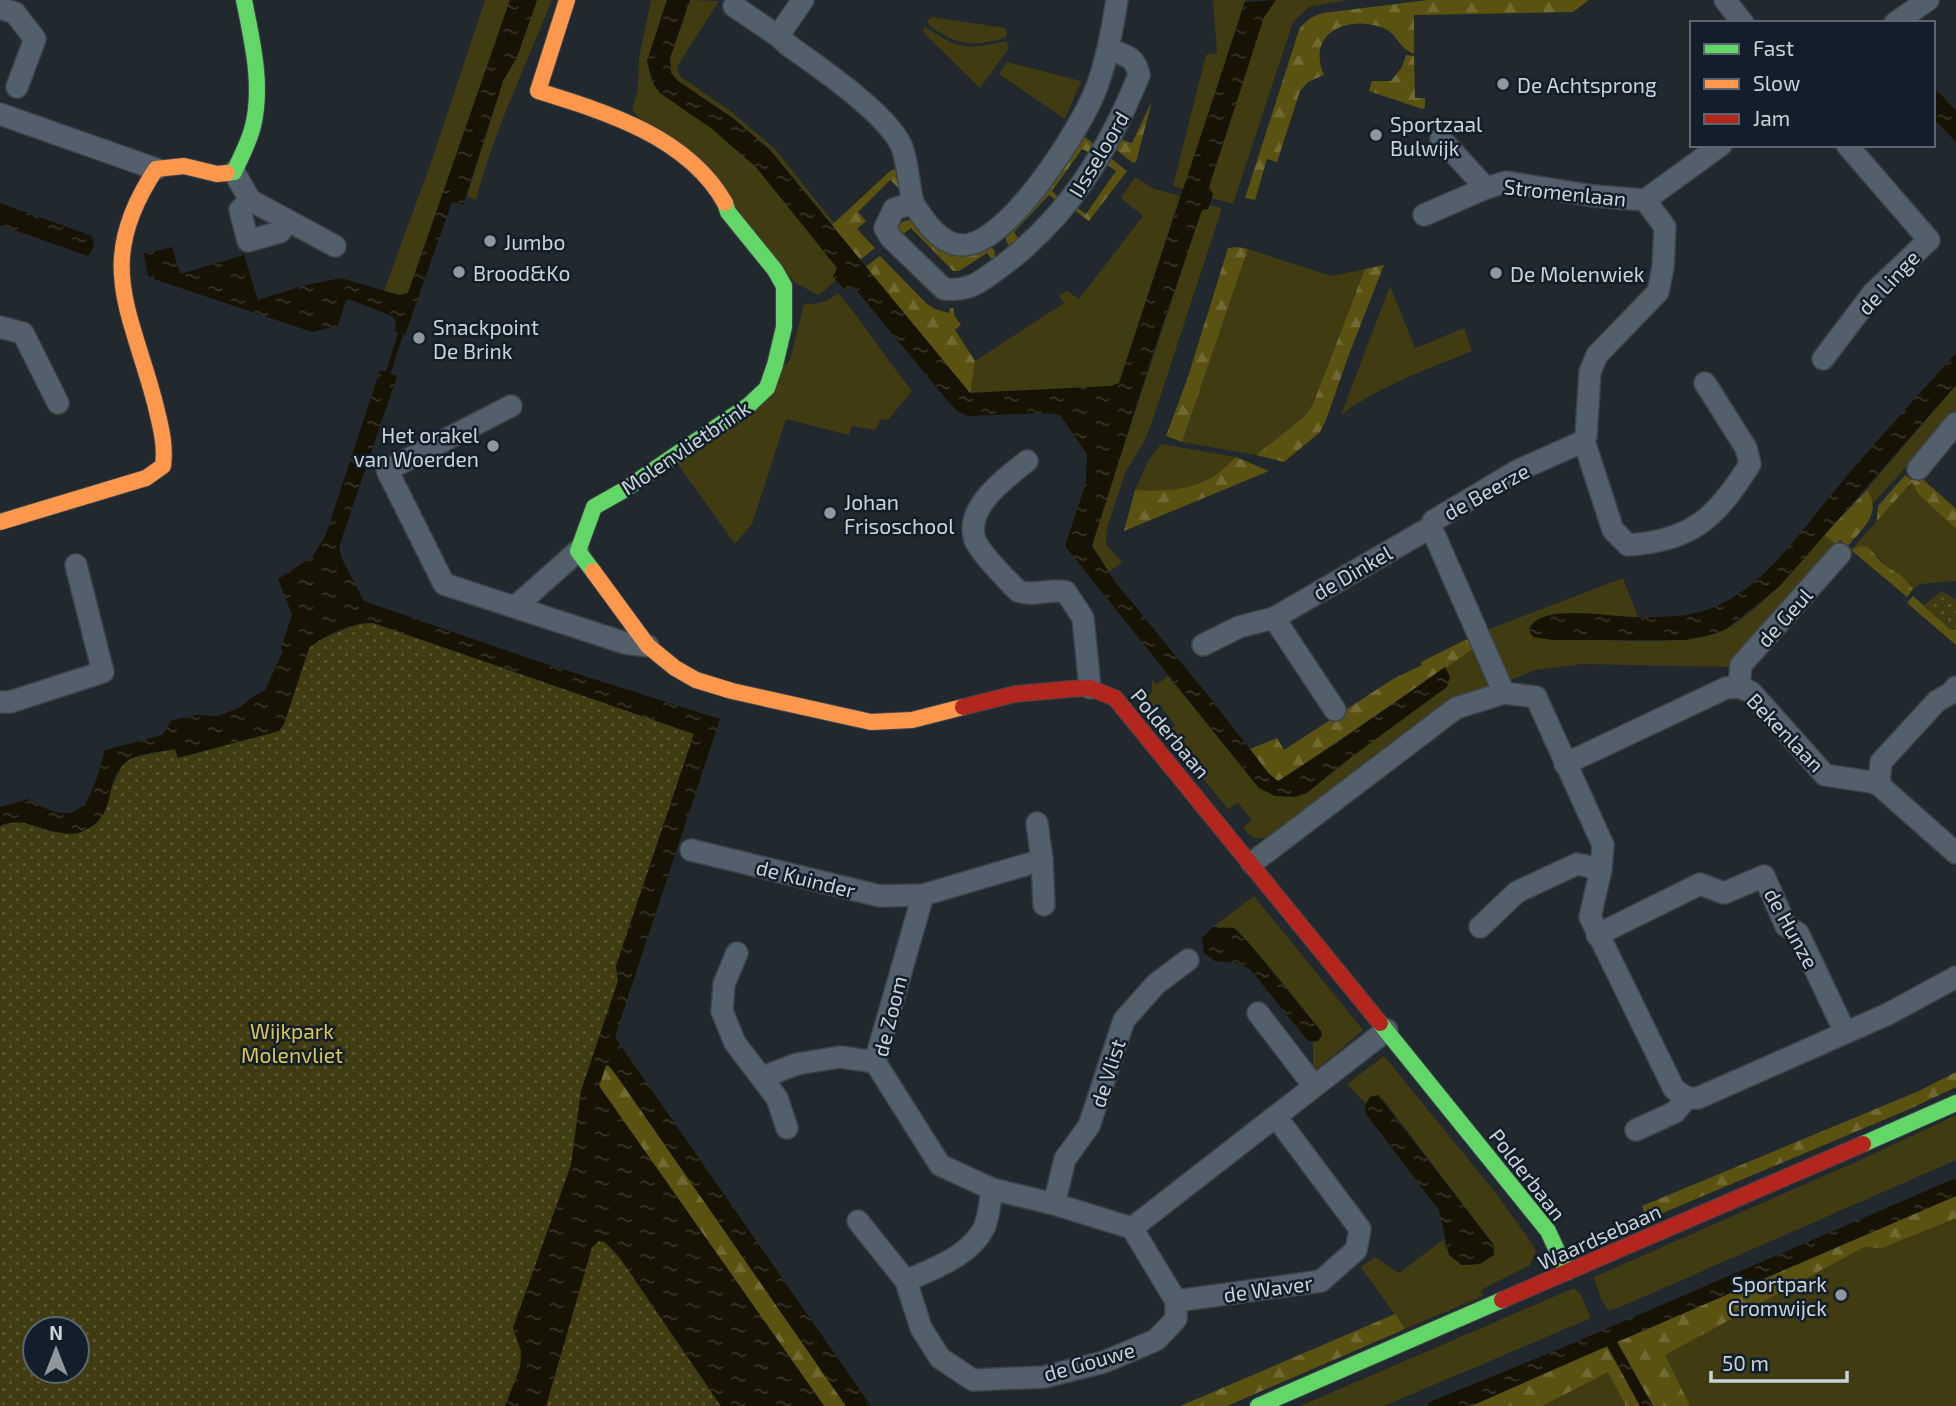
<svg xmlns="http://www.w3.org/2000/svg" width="1956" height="1406" font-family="'Exo 2',sans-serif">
	<defs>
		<pattern id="forest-firs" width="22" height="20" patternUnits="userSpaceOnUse" patternTransform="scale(1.75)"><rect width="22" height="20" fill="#5a5211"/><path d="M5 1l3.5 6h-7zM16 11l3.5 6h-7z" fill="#706a33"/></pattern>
		<pattern id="park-dots" width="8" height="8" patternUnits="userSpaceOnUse" patternTransform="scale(1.75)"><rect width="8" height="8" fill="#413b12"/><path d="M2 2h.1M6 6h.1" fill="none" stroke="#5b5634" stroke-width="1.8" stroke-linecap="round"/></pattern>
		<pattern id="water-ripples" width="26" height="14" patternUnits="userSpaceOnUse" patternTransform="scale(1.75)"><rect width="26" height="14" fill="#161304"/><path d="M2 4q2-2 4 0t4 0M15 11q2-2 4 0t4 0" fill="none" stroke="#373428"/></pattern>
	</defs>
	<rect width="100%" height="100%" fill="#21282e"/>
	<g fill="#413b12">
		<path d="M485,0H510L408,293L399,295L384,291L433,157Z"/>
		<path d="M537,0H552C526,66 494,130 476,200L467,196L503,81L517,57Z"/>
		<path d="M651,0H667L647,61L651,80L660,93L711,128L756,167L838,268L833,277L836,280L819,295L795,283L632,110L638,90L639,58Z"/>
		<path d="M690,0L719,1L678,65L677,70L681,77L729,110L775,149L834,223L832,225L770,150L734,119L678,81L671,73L670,58Z"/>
		<path d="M1213,0H1245L1184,189L1173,186L1206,55L1217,53Z"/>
		<path d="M1276,0H1348L1309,7L1293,22L1233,204L1212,198L1213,194L1209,187L1264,17Z"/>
		<path d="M932,17L1005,28L1007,33L1006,37C982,46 960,46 939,32C933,28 930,27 927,21Z"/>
		<path d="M924,27C931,30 937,35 944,39C964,51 984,46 1006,41L1009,48L980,88L923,32Z"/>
		<path d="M1007,62L1081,81L1065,119L999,74Z"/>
		<path d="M1135,177L1152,188L1180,196L1119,383L1111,386L970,393L975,361L1064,303L1059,296L1067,291L1079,299L1143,216L1121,198Z"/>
		<path d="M1209,205L1221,208V211L1151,425L1144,442L1126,471L1107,528L1106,544L1122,562L1109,572L1092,546L1094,537L1202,209H1208Z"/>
		<path d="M1248,249L1331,276L1365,269L1313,404L1304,417L1256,455L1182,442Z"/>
		<path d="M1390,286L1415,348L1464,328L1472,351C1430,368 1377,387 1341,415Z"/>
		<path d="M838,293C865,324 886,359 912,391L888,420L881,419L875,430L852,426L849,435L786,419L752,524L735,544L677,463L790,360L804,304C819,304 826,302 838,293Z"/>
		<path d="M1956,385V412L1873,503L1866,490Z"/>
		<path d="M1161,444L1236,457C1228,464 1220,473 1211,478C1188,491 1161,491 1135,490L1148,461Z"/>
		<path d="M1912,482L1918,494L1956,529V581L1920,584L1913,589L1902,576L1883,564L1878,557L1855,548L1851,550Z"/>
		<path d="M1824,535L1836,544L1759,631L1733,667L1582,664L1535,670L1509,681L1487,630L1623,578L1638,617L1563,614L1553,640C1598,637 1691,650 1728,628C1766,605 1795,568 1824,535Z"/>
		<path d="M1473,649L1488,684V691L1265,838C1253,840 1250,836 1243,827L1252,820L1238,803L1228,809L1167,734L1175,725L1159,704L1149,711L1143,704L1152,692V679L1156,685L1168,676L1259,788C1276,797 1289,799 1307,793L1450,678L1445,667Z"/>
		<path d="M1254,896L1363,1030L1313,1073V1042L1318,1041L1322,1035L1321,1031L1269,966L1237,930L1213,927Z"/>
		<path d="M1384,1056L1495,1192L1526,1235L1536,1251L1530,1265L1481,1290L1483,1296L1405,1329L1361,1267L1375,1257L1399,1273L1444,1239L1445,1247L1462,1265L1480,1264L1495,1250L1493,1244L1383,1099L1370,1097L1366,1104L1347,1084Z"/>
		<path d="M1956,1115V1160L1618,1308L1609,1311L1601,1299L1594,1277L1869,1156Z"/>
		<path d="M1956,1196V1406H1653L1651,1327Z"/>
		<path d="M1574,1288L1581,1295L1591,1318L1384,1406H1300Z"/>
		<path d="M1608,1346L1640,1406H1471Z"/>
	</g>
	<g fill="url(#forest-firs)">
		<path d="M1428,0H1589L1573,12L1414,15V54C1399,49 1397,32 1381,27C1346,15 1306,34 1324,75L1308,82L1300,91L1277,162L1267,159L1255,200L1245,198L1299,30C1305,21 1312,16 1323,13Z"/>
		<path d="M1406,55L1414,56L1415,98H1425V108L1422,109L1369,91L1372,81H1391L1402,67Z"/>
		<path d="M1152,101L1136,162L1133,163L1113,147L1119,139L1132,143Z"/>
		<path d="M1082,135L1099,148L1094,155L1082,149L1052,191L1061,199L1058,202L1049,195L1014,232L1020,241L1010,247L1006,241V234Z"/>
		<path d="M1108,156L1127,171L1089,221L1074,210L1076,207L1086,214L1116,171L1106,164Z"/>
		<path d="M895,169L899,170L903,192L890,180L858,212L866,221L857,229L875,248L860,260L832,225L890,171Z"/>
		<path d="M912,220L992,248L995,251L994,263L987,253L959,271H953L911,228L901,236L898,230C899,222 905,220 912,220Z"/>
		<path d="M1238,247L1248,249L1182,442L1166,436L1188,377L1228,248Z"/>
		<path d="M880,256L927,304L935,309L949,313L950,308L954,309V315L961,325L955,330L975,361L970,393L865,267Z"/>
		<path d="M1384,265L1348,357L1326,420L1320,432L1284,462L1256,455L1304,417L1313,404L1365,269Z"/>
		<path d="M1236,457L1269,471L1124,531L1135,490C1161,491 1188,491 1211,478C1220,473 1228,464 1236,457Z"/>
		<path d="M1917,474L1956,509V529L1918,494L1912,482L1877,521L1878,506L1905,475L1912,480Z"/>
		<path d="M1867,490C1883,513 1862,529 1847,547L1840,540L1836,544L1824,535Z"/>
		<path d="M1860,546L1868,547L1883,564L1902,576L1913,589L1907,597L1851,550Z"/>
		<path d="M1913,596L1950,629L1956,630V645L1907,603Z"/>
		<path d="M1467,639L1473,649L1281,780L1278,781L1269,774L1250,749L1277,738L1284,750L1393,679L1422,665L1421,662Z"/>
		<path d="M606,1065L609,1066L617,1076L846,1406H824L599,1086Z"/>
		<path d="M1956,1072V1087L1912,1108L1646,1220L1642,1206L1919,1091Z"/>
		<path d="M1956,1196V1218L1882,1248L1864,1247L1665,1355L1690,1406H1653L1617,1342Z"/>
		<path d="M1395,1314L1405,1329L1227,1406H1180Z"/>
		<path d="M1608,1346L1640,1406H1626L1608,1372L1542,1406H1471Z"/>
	</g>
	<g fill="url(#park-dots)" fill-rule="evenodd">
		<path d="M1942,591L1956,600V630L1951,629L1923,606Z"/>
		<path d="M362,622L373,623L694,734L616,966L618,981L581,1091L571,1165L513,1328L521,1351L554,1379L592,1247L599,1241L605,1242L620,1258L721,1406H546L550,1391L516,1381L505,1406H0V826L19,821L52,832L114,783L124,762L135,757L176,749L177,758L284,724L309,648L315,642ZM35,1329H77V1371H35Z"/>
	</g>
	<g fill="url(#water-ripples)">
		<path d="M510,0H537L517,57L503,81L463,205L452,202L405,335L395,331L396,322L392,316L351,300H346L338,326L312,332L148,277L144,254L172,247L180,274L244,255L258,300L302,286L341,278L399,295L408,293Z"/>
		<path d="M667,0H690L670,58L671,73L678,81L734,119L770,150L970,393L1111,386L1119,383L1245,2L1276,0L1264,17L1209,187L1213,194L1208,209L1202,210L1151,359L1092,546L1116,583L1211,699L1269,774L1278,781L1340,741L1445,667L1450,677L1447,687L1343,763L1307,793L1295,797L1275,796L1259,788L1065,546L1086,483L1087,454L1060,415L1047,413L968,416L957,411L946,399L853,286L844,289L833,277L837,268L756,167L711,128L660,93L654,85L647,61Z"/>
		<path d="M1933,86L1956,111V142L1933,118Z"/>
		<path d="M0,203L92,236L94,247L88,256L0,225Z"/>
		<path d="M1956,353V385L1779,587L1726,629L1710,635L1685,640H1553L1533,637L1529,631C1535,603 1606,616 1628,617C1643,618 1660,617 1675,616C1691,615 1707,611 1721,604C1771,579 1802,529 1837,488C1875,442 1916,398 1956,353Z"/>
		<path d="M380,370L397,376L339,547L342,559L364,601L531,659L720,719L616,1033V1039L871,1406H846L617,1076L609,1066L606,1065L599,1086L824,1406H721L620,1258L605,1242L599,1241L592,1247L546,1406H505L520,1368L521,1351L513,1328L571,1165L581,1091L618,981L616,966L694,734L373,623C353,622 324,635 309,648L284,724L279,731L178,758L175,749C161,752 135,752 124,764C103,784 118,816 84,831C55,843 27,812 0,826V807L29,799C85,836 92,794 105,750L162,735L172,720L197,715L218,716L241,707L251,698L265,690L283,651L281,648L292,615L278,579L312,557L325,537Z"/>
		<path d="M1213,927L1234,928L1247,941L1321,1031L1322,1035L1318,1041H1308L1250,969L1235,963L1215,961L1204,953L1202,938Z"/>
		<path d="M1378,1095L1493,1244L1494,1255L1480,1264L1462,1265L1449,1255L1439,1210L1366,1114L1365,1106L1370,1097Z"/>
		<path d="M1956,1178V1196L1617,1342L1653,1406H1640L1607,1346L1471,1406H1420L1564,1347Z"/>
	</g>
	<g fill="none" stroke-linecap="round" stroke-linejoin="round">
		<path stroke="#161304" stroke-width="5" d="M388,373L401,333"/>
		<g stroke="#3d4349" stroke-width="24">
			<g id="street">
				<path d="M1725,0L1743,23"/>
				<path d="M734,6L778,36L788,45C817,66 892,116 903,150C908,166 909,186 913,203"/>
				<path d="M0,8L15,13L35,39L17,87"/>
				<path d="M1895,23L1928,0"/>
				<path d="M778,36L803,0"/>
				<path d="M1109,49C1126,56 1135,56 1139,75C1109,149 1070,214 1006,263C984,279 972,292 944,289L891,238L885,228L894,209L913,203C924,220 940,246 964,245C1009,243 1081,128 1096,89C1107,60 1112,30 1117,0"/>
				<path d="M0,114L156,169"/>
				<path d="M1441,139L1486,188L1506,182L1594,196L1645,200L1721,145"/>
				<path d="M234,172L250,200L335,246"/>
				<path d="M250,200L240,210L248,241L280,232L287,222"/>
				<path d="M1424,215L1486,188"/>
				<path d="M0,327L23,333L58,403"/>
				<path d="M1823,359L1873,293L1929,240L1847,145"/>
				<path d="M511,406L387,470L444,584L625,643L648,646"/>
				<path d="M1584,441L1613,530L1628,545C1692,541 1717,517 1750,464L1746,448L1705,383"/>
				<path d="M1027,461C1006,478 964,507 975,540C980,553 1007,580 1018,591C1034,597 1049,588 1066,592L1083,618L1090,688"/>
				<path d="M1918,469L1956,423"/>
				<path d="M516,606L578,551"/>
				<path d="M1274,618L1335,710"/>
				<path d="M1203,645L1239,627L1274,618L1431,527"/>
				<path d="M1739,687L1741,665L1840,554"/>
				<path d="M1504,693L1431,527L1433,521L1517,471L1584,441L1586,436L1590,372L1597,355L1658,292L1663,267L1665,227L1645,200"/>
				<path d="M0,702H10L103,672L76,565"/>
				<path d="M1565,764L1726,688L1739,687L1751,692L1825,775L1871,782L1879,785L1956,853"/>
				<path d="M1879,785L1881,762L1937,701L1951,693L1956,687"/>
				<path d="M1037,823L1042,860L923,895L875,1062L940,1165L992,1189L1054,1204L1132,1228L1176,1301"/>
				<path d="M691,850L880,896L923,895"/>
				<path d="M1042,860L1044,905"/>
				<path d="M1252,863L1456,708L1504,693L1536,697L1603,845L1601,869L1590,917L1674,1089L1687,1098"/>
				<path d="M1480,927L1517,892L1577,864L1601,869"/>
				<path d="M1597,935L1700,884L1724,893L1764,876L1786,926L1798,933L1845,1032"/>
				<path d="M737,953L724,984L722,1011L735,1043L777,1098L787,1128"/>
				<path d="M1258,1013L1314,1086"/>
				<path d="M763,1077L797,1064L840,1057L875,1062"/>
				<path d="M1636,1130L1675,1112L1687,1098H1698L1888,1014L1956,977"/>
				<path d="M1054,1204L1065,1159L1089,1126L1124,1020L1156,984L1188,960"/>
				<path d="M858,1221L906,1281L921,1328L940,1358L973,1380L1044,1377L1104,1362L1156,1340L1176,1319V1301"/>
				<path d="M1132,1228L1387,1030"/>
				<path d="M906,1281C934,1268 969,1257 984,1228C989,1217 990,1201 992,1189"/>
				<path d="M1176,1301L1321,1281L1356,1250L1360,1229L1277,1118"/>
			</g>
		</g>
		<g stroke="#3d4349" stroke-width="18">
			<g id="fast">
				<path d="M227,173L234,172C241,157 249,142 253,126C263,84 252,41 244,0"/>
				<path d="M593,571L578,551L594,507L624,490L749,405L767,388L775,365L784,327V286L775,270L728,212L725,203"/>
				<path d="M1380,1023L1548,1231L1567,1272"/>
				<path d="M1863,1144L1956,1103"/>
				<path d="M1258,1406L1502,1300"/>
			</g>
		</g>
		<g stroke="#3d4349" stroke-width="18">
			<g id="slow">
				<path d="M567,0L538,91C606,112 688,137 725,203"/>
				<path d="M0,522L146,478L163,466C166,444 160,424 155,403C130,308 94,262 156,169L184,166L217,174L227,173"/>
				<path d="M593,571L648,646L675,668L696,680L732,691L871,722L912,720L963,707"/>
			</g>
		</g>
		<g stroke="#3d4349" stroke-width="18">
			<g id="jam">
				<path d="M963,707L1015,694L1070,689L1090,688L1115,698L1380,1023"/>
				<path d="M1502,1300L1863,1144"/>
			</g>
		</g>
		<use href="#street" stroke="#53606c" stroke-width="21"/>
		<use href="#fast" stroke="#63d668" stroke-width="16"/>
		<use href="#slow" stroke="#ff974d" stroke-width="16"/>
		<use href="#jam" stroke="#b3261e" stroke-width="16"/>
	</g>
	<g fill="#90979e" stroke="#121e29" stroke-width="2.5">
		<circle cx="1503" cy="84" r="7"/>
		<circle cx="1376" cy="135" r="7"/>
		<circle cx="490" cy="241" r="7"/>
		<circle cx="459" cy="272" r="7"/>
		<circle cx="1496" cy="273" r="7"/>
		<circle cx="419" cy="338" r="7"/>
		<circle cx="493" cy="446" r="7"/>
		<circle cx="830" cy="513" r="7"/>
		<circle cx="1841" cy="1295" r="7"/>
	</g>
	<g text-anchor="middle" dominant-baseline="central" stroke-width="5" stroke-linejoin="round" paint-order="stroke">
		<g font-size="21" fill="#cbd3da" stroke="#121e29" text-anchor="start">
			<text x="1517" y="84">De Achtsprong</text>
			<text x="1390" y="123">Sportzaal<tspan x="1390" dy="24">Bulwijk</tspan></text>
			<text x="504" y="241">Jumbo</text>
			<text x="473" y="272">Brood&amp;Ko</text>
			<text x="1510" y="273">De Molenwiek</text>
			<text x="433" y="326">Snackpoint<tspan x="433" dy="24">De Brink</tspan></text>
			<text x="479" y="434" text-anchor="end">Het orakel<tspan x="479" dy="24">van Woerden</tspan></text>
			<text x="844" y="501">Johan<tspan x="844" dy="24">Frisoschool</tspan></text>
			<text x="1827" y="1283" text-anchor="end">Sportpark<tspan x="1827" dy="24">Cromwijck</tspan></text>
		</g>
		<g font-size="21" fill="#cbd3da" stroke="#121e29">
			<text transform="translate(1098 154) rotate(-59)">IJsseloord</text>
			<text transform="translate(1565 192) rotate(6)">Stromenlaan</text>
			<text transform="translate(1888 282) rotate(-47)">de Linge</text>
			<text transform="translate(685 447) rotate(-34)">Molenvlietbrink</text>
			<text transform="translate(1486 491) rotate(-29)">de Beerze</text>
			<text transform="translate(1352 572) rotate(-30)">de Dinkel</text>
			<text transform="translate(1784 617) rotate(-48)">de Geul</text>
			<text transform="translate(1786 732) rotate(46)">Bekenlaan</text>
			<text transform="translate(1171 733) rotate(50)">Polderbaan</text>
			<text transform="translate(806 878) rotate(14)">de Kuinder</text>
			<text transform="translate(1792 928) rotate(61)">de Hunze</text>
			<text transform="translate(889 1016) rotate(-76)">de Zoom</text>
			<text transform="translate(1107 1073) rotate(-72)">de Vlist</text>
			<text transform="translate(1528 1174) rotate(52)">Polderbaan</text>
			<text transform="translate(1599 1236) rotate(-24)">Waardsebaan</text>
			<text transform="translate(1268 1288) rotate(-8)">de Waver</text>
			<text transform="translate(1089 1361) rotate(-16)">de Gouwe</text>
		</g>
		<g font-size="21" fill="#ddc94e" stroke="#121e29">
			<text x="292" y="1030">Wijkpark<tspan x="292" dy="24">Molenvliet</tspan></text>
		</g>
	</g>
	<rect x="1690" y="21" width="245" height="126" fill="#121e29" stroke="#5c6670" stroke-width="2"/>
	<rect x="1704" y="44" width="35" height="10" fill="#63d668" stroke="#5c6670" stroke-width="2"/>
	<text x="1753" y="56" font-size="21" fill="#cbd3da">Fast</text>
	<rect x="1704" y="79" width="35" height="10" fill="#ff974d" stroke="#5c6670" stroke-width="2"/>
	<text x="1753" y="91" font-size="21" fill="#cbd3da">Slow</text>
	<rect x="1704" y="114" width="35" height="10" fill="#b3261e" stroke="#5c6670" stroke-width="2"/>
	<text x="1753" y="126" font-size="21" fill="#cbd3da">Jam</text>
	<g transform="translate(56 1350)"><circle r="33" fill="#121e29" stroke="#5c6670" stroke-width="2"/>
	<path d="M0-5L12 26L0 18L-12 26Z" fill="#90979e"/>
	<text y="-10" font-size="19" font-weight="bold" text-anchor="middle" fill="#cbd3da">N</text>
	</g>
	<path d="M1711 1371v10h136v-10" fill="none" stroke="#cbd3da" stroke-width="3.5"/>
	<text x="1722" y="1371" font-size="21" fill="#cbd3da" stroke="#121e29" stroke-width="5" paint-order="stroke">50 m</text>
</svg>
